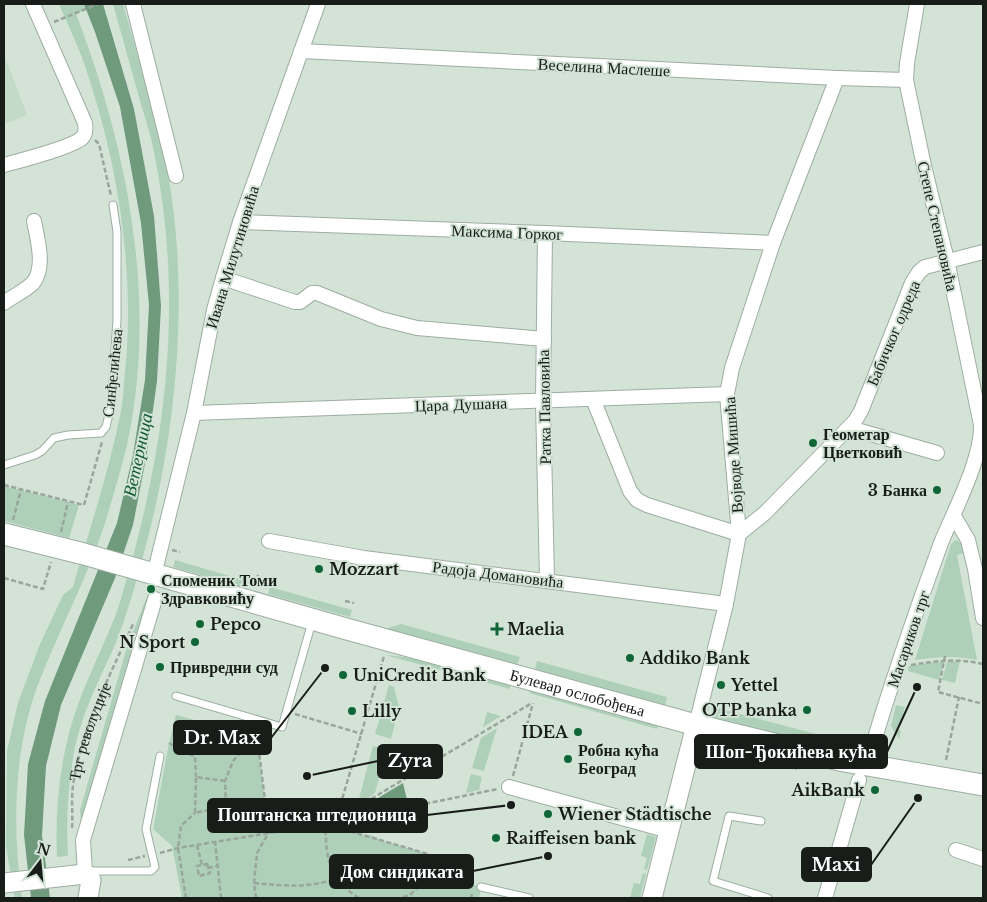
<svg xmlns="http://www.w3.org/2000/svg" width="987" height="902" font-family="'Libre Baskerville',serif">
	<rect width="100%" height="100%" fill="#d3e4d7"/>
	<path fill="#c3dac9" d="M4,54L27,115L4,124Z"/>
	<g fill="#afd0b8">
		<path d="M59,4H98L76,14C128,149 158,301 127,445C121,470 113,496 106,520C89,574 62,624 41,677C13,746 12,826 22,898H15L6,847L7,751L18,703L40,644L63,595L73,587C90,527 111,466 122,405C124,391 124,377 126,363C134,262 117,159 84,63C77,43 67,23 59,4Z"/>
		<path d="M113,4H123C136,50 150,97 162,144C192,275 179,424 144,553C136,583 127,615 115,645C100,678 83,711 75,747C68,783 66,820 68,856L57,857C55,812 59,769 71,726C81,691 98,658 112,624C119,608 123,591 128,574C168,434 183,296 154,152C151,135 145,118 140,101C131,69 122,36 113,4Z"/>
		<path d="M4,486L79,505L69,538L4,521Z"/>
		<path d="M956,540L961,543L965,553L957,555L977,660C956,655 937,657 915,660L951,544Z"/>
		<path d="M175,560L243,580L241,587L173,567Z"/>
		<path d="M270,587L352,610L350,617L268,594Z"/>
		<path d="M148,594L154,595L82,839L80,810L127,647Z"/>
		<path d="M401,624L520,657L516,669L379,631Z"/>
		<path d="M385,655L423,659L511,683L510,689Z"/>
		<path d="M537,661L667,697L664,710L534,674Z"/>
		<path d="M944,661L939,680L908,671L909,666Z"/>
		<path d="M960,661L955,683L942,680L947,662Z"/>
		<path d="M389,685L394,687L399,707L391,739L375,734Z"/>
		<path d="M531,688L659,723L657,729L529,693Z"/>
		<path d="M896,705L905,707L898,730L901,731L899,739L891,726Z"/>
		<path d="M717,708L850,743L846,755L713,723Z"/>
		<path d="M487,712L501,716L483,727Z"/>
		<path d="M176,715L254,736L258,744L269,832L325,824L336,820L334,827L367,836L371,835L380,840L428,854L443,875L481,887L479,898H182L172,846L153,829L169,743Z"/>
		<path d="M497,728L484,771L472,768L481,738Z"/>
		<path d="M373,746L387,749L375,793L357,806Z"/>
		<path d="M471,774L482,777L479,790L466,793Z"/>
		<path d="M647,834L656,837L647,870L644,869L647,858L641,856Z"/>
		<path d="M643,873L646,874L640,898H630L634,883L640,884Z"/>
	</g>
	<g fill="#6f9a7c">
		<path d="M84,4H103L134,109L154,216L161,306L157,381L147,453L133,525L115,578L61,705L46,766L42,835L50,898H31L24,835L28,764L45,701L117,523L133,455L145,380L149,305L141,223L120,107L95,32Z"/>
		<path d="M403,783L408,804L348,816Z"/>
	</g>
	<g fill="none" stroke-linecap="round" stroke-linejoin="round">
		<g stroke="#9dada1" stroke-width="9">
			<g id="lane">
				<path d="M4,465L35,455L42,451L54,438L68,435L101,433L106,427L111,406L117,320V232L113,205"/>
				<path d="M176,696L282,727L312,622"/>
				<path d="M761,821L729,816L713,881L768,898"/>
				<path d="M88,873L93,871H151L155,867L146,829L160,756"/>
				<path d="M481,887L529,898"/>
			</g>
		</g>
		<g stroke="#9dada1" stroke-width="16">
			<g id="street">
				<path d="M133,4L176,176"/>
				<path d="M301,51L837,78L906,80"/>
				<path d="M4,165C19,161 73,147 82,138C86,134 86,129 85,123L33,4"/>
				<path d="M240,222L545,233L773,243"/>
				<path d="M545,233L543,402L547,580"/>
				<path d="M223,278L295,302H300L312,293H317L381,319L417,328L544,339"/>
				<path d="M4,303C13,296 25,291 33,283C46,267 37,238 34,221"/>
				<path d="M593,399L630,491L637,500L647,505L739,534"/>
				<path d="M194,413L727,394"/>
				<path d="M850,428L937,453"/>
				<path d="M954,516L968,540L975,569L983,618"/>
				<path d="M739,534L765,513L855,421L861,411L912,283L919,272L925,267L983,252"/>
				<path d="M269,541L364,558L726,604"/>
				<path d="M154,575L194,413L214,310L223,278L240,222L318,4"/>
				<path d="M696,725L726,604L739,534L727,394L732,368L773,243L837,78"/>
				<path d="M867,764C889,690 914,616 941,543C954,511 982,459 981,425L947,260L924,166L906,80L907,63L917,4"/>
				<path d="M509,787L669,831"/>
				<path d="M956,850L983,859"/>
				<path d="M85,874L83,840L155,599"/>
				<path d="M825,898L859,780"/>
			</g>
		</g>
		<g stroke="#9dada1" stroke-width="21">
			<g id="secondary">
				<path d="M4,883L85,874L89,876L91,880L88,898"/>
				<path d="M652,898L696,725"/>
			</g>
		</g>
		<g stroke="#9dada1" stroke-width="23">
			<g id="primary">
				<path id="s2" d="M4,534L84,554L343,628L696,725L844,761L983,785"/>
			</g>
		</g>
		<g stroke="#99a69c" stroke-width="2.5" stroke-dasharray="5 2.5" stroke-linecap="butt">
			<path d="M54,22L98,4"/>
			<path d="M95,140L99,144L111,196"/>
			<path d="M4,485L84,505L102,442"/>
			<path d="M13,520L21,490"/>
			<path d="M61,532L68,502"/>
			<path d="M172,550L180,552"/>
			<path d="M4,578L43,589L51,562"/>
			<path d="M255,586L258,575"/>
			<path d="M345,601L354,603"/>
			<path d="M945,656L938,692L983,704"/>
			<path d="M911,665C937,661 957,658 983,664"/>
			<path d="M295,714L362,734"/>
			<path d="M169,743L195,757L196,777"/>
			<path d="M704,750L800,769"/>
			<path d="M946,760L959,697"/>
			<path d="M513,776L533,703"/>
			<path d="M225,781L196,777L195,813L226,806"/>
			<path d="M339,818L532,703"/>
			<path d="M336,820L384,656"/>
			<path id="s1" d="M72,828C73,814 71,799 73,786C81,729 110,676 133,624"/>
			<path d="M215,841L221,898"/>
			<path d="M197,845L202,865"/>
			<path d="M160,853L178,848L325,824L498,789"/>
			<path d="M128,860L145,856"/>
			<path d="M207,864L210,873L199,876L197,866Z"/>
			<path d="M208,868L218,866"/>
			<path d="M254,883C286,886 306,888 337,879"/>
			<path d="M186,898L178,848L181,826L195,813"/>
			<path d="M256,898L254,883L257,853L269,832L258,744L254,736L233,761L225,781L226,806L245,826L268,832"/>
			<path d="M359,898C327,878 327,859 325,824L428,854L443,875H431L411,894L402,898"/>
			<path d="M471,898L472,894"/>
		</g>
		<use href="#lane" stroke="#fff" stroke-width="7"/>
		<use href="#street" stroke="#fff" stroke-width="14"/>
		<use href="#secondary" stroke="#fff" stroke-width="19"/>
		<use href="#primary" stroke="#fff" stroke-width="21"/>
	</g>
	<g fill="#116637" stroke="#d3e4d7" stroke-width="2">
		<circle cx="813" cy="443" r="5"/>
		<circle cx="937" cy="490" r="5"/>
		<circle cx="319" cy="569" r="5"/>
		<circle cx="151" cy="589" r="5"/>
		<circle cx="200" cy="624" r="5"/>
		<path d="M494.5 621.5h5v5h5v5h-5v5h-5v-5h-5v-5h5z"/>
		<circle cx="195" cy="642" r="5"/>
		<circle cx="630" cy="658" r="5"/>
		<circle cx="160" cy="667" r="5"/>
		<circle cx="343" cy="675" r="5"/>
		<circle cx="721" cy="685" r="5"/>
		<circle cx="807" cy="710" r="5"/>
		<circle cx="352" cy="711" r="5"/>
		<circle cx="578" cy="732" r="5"/>
		<circle cx="568" cy="759" r="5"/>
		<circle cx="875" cy="790" r="5"/>
		<circle cx="548" cy="814" r="5"/>
		<circle cx="496" cy="838" r="5"/>
	</g>
	<g text-anchor="middle" dominant-baseline="central" stroke-width="4" stroke-linejoin="round" paint-order="stroke">
		<g font-size="16" fill="#181d19" stroke="#d3e4d7">
			<text transform="translate(604 67) rotate(3)">Веселина Маслеше</text>
			<text transform="translate(938 226) rotate(77)">Степе Степановића</text>
			<text transform="translate(507 232) rotate(2)">Максима Горког</text>
			<text transform="translate(232 257) rotate(-73)">Ивана Милутиновића</text>
			<text transform="translate(893 333) rotate(-67)">Бабичког одреда</text>
			<text transform="translate(112 373) rotate(-84)">Синђелићева</text>
			<text transform="translate(461 404) rotate(-2)">Цара Душана</text>
			<text transform="translate(544 407) rotate(-91)">Ратка Павловића</text>
			<text transform="translate(733 455) rotate(-94)">Војводе Мишића</text>
			<text transform="translate(498 574) rotate(7)">Радоја Домановића</text>
			<text transform="translate(908 639) rotate(-71)">Масариков трг</text>
			<text stroke="none"><textPath href="#s2" startOffset="595">Булевар ослобођења</textPath></text>
			<text stroke="none"><textPath href="#s1" startOffset="99">Трг револуције</textPath></text>
		</g>
		<g font-size="16" font-weight="bold" fill="#181d19" stroke="#d3e4d7" text-anchor="start">
			<text x="823" y="434">Геометар<tspan x="823" dy="18">Цветковић</tspan></text>
			<text x="927" y="490" text-anchor="end">3 Банка</text>
			<text x="329" y="569">Mozzart</text>
			<text x="161" y="580">Споменик Томи<tspan x="161" dy="18">Здравковићу</tspan></text>
			<text x="210" y="624">Pepco</text>
			<text x="507" y="629">Maelia</text>
			<text x="185" y="642" text-anchor="end">N Sport</text>
			<text x="640" y="658">Addiko Bank</text>
			<text x="170" y="667">Привредни суд</text>
			<text x="353" y="675">UniCredit Bank</text>
			<text x="731" y="685">Yettel</text>
			<text x="797" y="710" text-anchor="end">OTP banka</text>
			<text x="362" y="711">Lilly</text>
			<text x="568" y="732" text-anchor="end">IDEA</text>
			<text x="578" y="750">Робна кућа<tspan x="578" dy="18">Београд</tspan></text>
			<text x="865" y="790" text-anchor="end">AikBank</text>
			<text x="558" y="814">Wiener Städtische</text>
			<text x="506" y="838">Raiffeisen bank</text>
		</g>
		<g font-size="18" font-style="italic" fill="#135a31" stroke="#d3e4d7">
			<text transform="translate(138 455) rotate(-78)">Ветерница</text>
		</g>
	</g>
	<path fill="none" stroke="#181d19" stroke-width="2" d="M325 668L271 738M917 687L887 752M307 776L378 761M511 805L427 815M918 798L871 865M548 856L473 871"/>
	<g fill="#181d19" stroke="#d3e4d7" stroke-width="2">
		<circle cx="325" cy="668" r="5"/>
		<circle cx="917" cy="687" r="5"/>
		<circle cx="307" cy="776" r="5"/>
		<circle cx="511" cy="805" r="5"/>
		<circle cx="918" cy="798" r="5"/>
		<circle cx="548" cy="856" r="5"/>
	</g>
	<g fill="#181d19" stroke="#181d19" stroke-width="2">
		<rect x="174" y="721" width="97" height="33" rx="5"/>
		<rect x="695" y="735" width="192" height="33" rx="5"/>
		<rect x="378" y="745" width="64" height="33" rx="5"/>
		<rect x="208" y="799" width="219" height="33" rx="5"/>
		<rect x="802" y="848" width="69" height="33" rx="5"/>
		<rect x="330" y="855" width="143" height="33" rx="5"/>
	</g>
	<g font-size="18" text-anchor="middle" font-weight="bold" fill="#fff">
		<text x="222" y="744">Dr. Max</text>
		<text x="791" y="758">Шоп-Ђокићева кућа</text>
		<text x="410" y="767">Zyra</text>
		<text x="317" y="821">Поштанска штедионица</text>
		<text x="836" y="871">Maxi</text>
		<text x="402" y="878">Дом синдиката</text>
	</g>
	<rect width="987" height="902" fill="none" stroke="#181d19" stroke-width="10"/>
	<g transform="translate(40 862) rotate(16)" stroke="#d3e4d7" stroke-width="4" paint-order="stroke">
	<path d="M0-4L9 19L0 12L-9 19Z" fill="#181d19"/>
	<text y="-8" font-size="14" font-weight="bold" text-anchor="middle" fill="#181d19">N</text>
	</g>
</svg>
